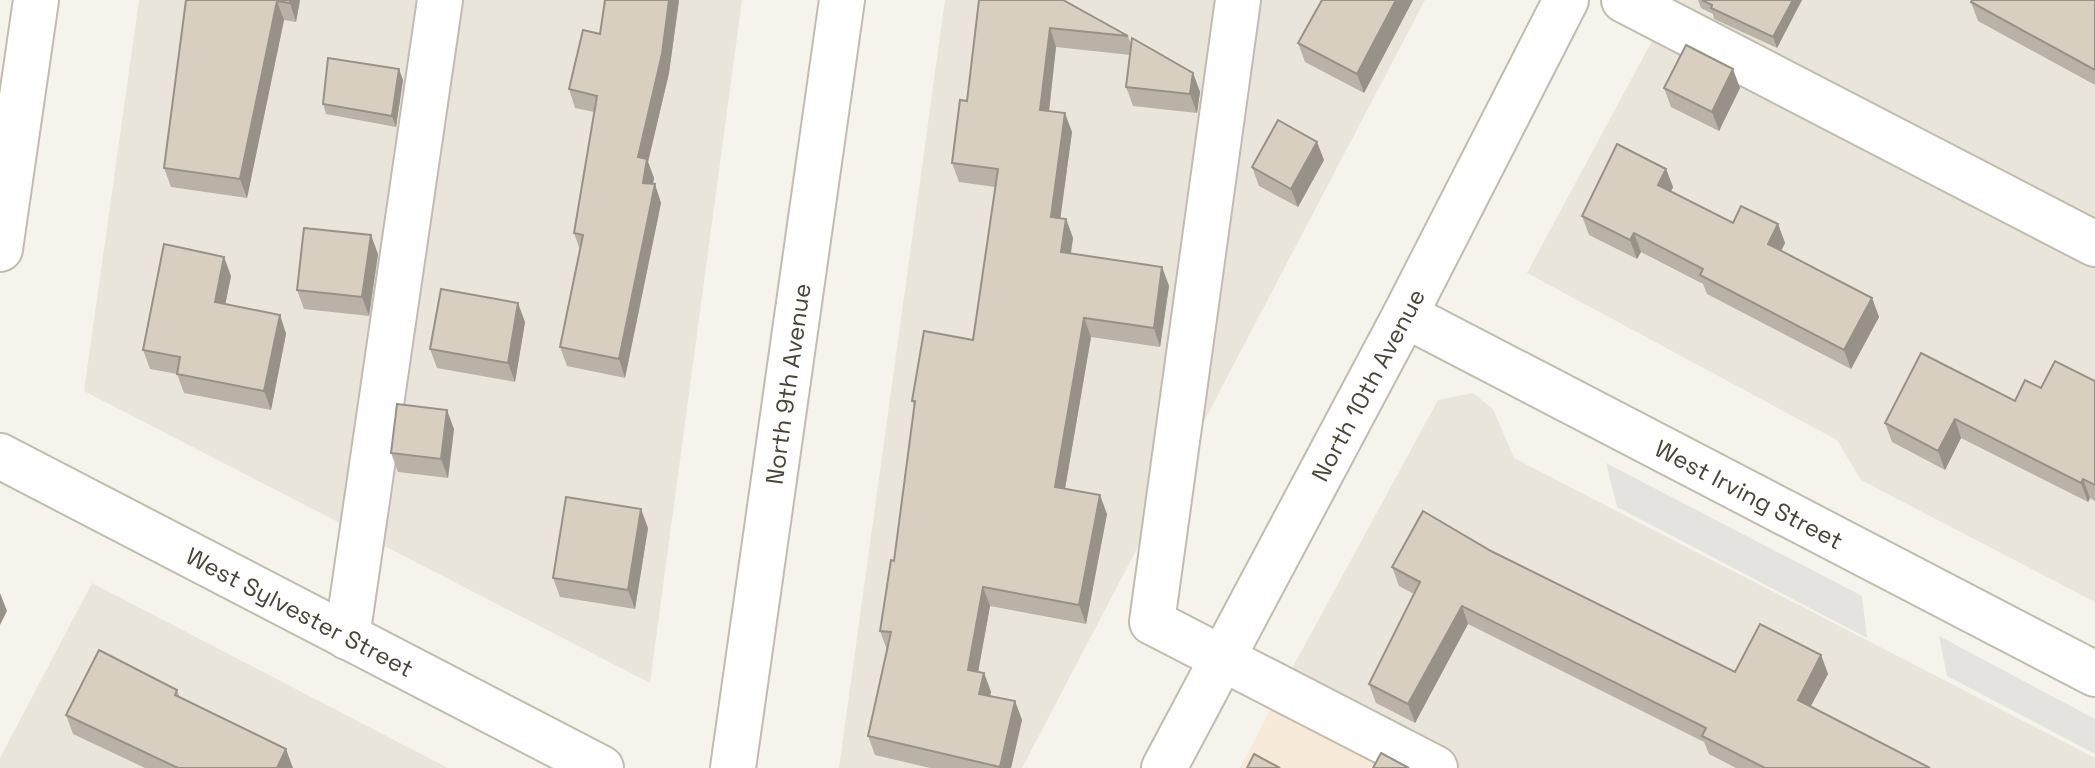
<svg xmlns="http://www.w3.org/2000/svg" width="2095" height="768" font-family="'Space Grotesk',sans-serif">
	<rect width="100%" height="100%" fill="#f6f3ec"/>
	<g fill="#eae5da">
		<path d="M139,0H742L650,683L84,391Z"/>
		<path d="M945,0H1425L1022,768H839Z"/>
		<path d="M1674,0H2095V602L1861,480L1837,440L1527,273Z"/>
		<path d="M1473,393L1493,409L1514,458L2095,758V768H1445L1283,685L1438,400Z"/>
		<path d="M92,583L448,768H0V758Z"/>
	</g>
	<path fill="#f7ead8" d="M1283,685L1445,768H1240Z"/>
	<g fill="#e5e3e0">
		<path d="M1606,463L1862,596L1867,638L1617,507Z"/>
		<path d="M1939,636L2095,719V754L1947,676Z"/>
	</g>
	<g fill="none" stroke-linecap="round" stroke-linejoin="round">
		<g stroke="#c2bbae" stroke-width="48">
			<g id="minor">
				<path d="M1238,0L1152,622L1435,768"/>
				<path d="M1624,0L2095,244"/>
				<path d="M0,249L36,0"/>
				<path id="s1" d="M1405,315L2095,674"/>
				<path id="s2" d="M0,456L601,768"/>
				<path d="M347,637L440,0"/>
				<path id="s3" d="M733,768L842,0"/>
				<path id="s4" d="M1164,768L1405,315L1566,0"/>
			</g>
		</g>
		<use href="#minor" stroke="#fff" stroke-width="44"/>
	</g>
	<g fill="#bab2a6">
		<path d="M186,0H300L296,22L284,20L247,198L171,187L164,168Z"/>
		<path d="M605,0H679L669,73L648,162L654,178L653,184L661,203L625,378L567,366L560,347L580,250L574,233L594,112L575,108L569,89L600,34Z"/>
		<path d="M979,0L1128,36L1131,44L1193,73L1200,92L1197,113L1133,106L1126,87L1130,55L1056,47L1049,111L1072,132L1060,218L1066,219L1073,238L1071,253L1162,267L1169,286L1160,347L1091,337L1065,489L1107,514L1086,624L990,606L978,672L984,673L991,692L990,696L1015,701L1022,720L1011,768H930L875,755L868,736L887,650L880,631L894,561L915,407L912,401L973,340L995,187L959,182L952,163L967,101Z"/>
		<path d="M1322,0H1413L1364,93L1305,62L1298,43Z"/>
		<path d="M1698,0H1802L1777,48L1714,19L1713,14L1701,8Z"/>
		<path d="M2095,0V85L1978,21L1971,2Z"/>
		<path d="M403,80L396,127L326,114L323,104Z"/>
		<path d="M1664,88H1740L1719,131L1671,107Z"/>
		<path d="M1324,160L1298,207L1259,186L1252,167Z"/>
		<path d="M1666,169L1673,187L1671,192L1733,223L1778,224L1785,243L1781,251L1872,298L1879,317L1851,369L1707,294L1703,284L1641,252L1637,259L1589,235L1582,216Z"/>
		<path d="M378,254L369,316L304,309L297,290Z"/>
		<path d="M231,276L225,305L280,315L286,334L271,410L184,393L177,374L150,369L143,350Z"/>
		<path d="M525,322L515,382L437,368L430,349Z"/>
		<path d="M2095,381V501L2090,498L2088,502L1961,438L1945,470L1892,442L1885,423L2015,401L2041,388Z"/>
		<path d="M454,429L448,478L398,472L391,453Z"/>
		<path d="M648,528L635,609L560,597L553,578Z"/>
		<path d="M1491,551L1735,672L1821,655L1828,674L1810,707L1930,768H1736L1709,754L1704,742L1468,624L1415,723L1376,703L1369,684L1414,594L1399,586L1392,567Z"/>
		<path d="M177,690L180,698L293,768H145L73,734L66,715Z"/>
	</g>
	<g fill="#979187">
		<path d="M290,0H300L296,22L290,3Z"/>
		<path d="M669,0H679L669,73L648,162L654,178L650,202L643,183L638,157Z"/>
		<path d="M1396,0H1413L1364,93L1357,74Z"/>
		<path d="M1793,0H1802L1777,48L1773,37Z"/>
		<path d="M277,1L284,20L247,198L240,179Z"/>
		<path d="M1050,28L1056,47L1047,129L1040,110Z"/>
		<path d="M399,69L403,80L396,127L392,116Z"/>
		<path d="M1733,69L1740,88L1719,131L1712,112Z"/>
		<path d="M1193,73L1200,92L1197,113L1190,94Z"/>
		<path d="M1065,113L1072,132L1058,236L1051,217Z"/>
		<path d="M1317,142L1324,160L1298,207L1291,189Z"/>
		<path d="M1666,169L1673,187L1665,204L1658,185Z"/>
		<path d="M655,184L661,203L625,378L619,359Z"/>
		<path d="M1066,219L1073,238L1068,271L1061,252Z"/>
		<path d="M1778,224L1785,243L1775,263L1768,244Z"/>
		<path d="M1634,233L1641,252L1637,259L1630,240Z"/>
		<path d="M371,235L378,254L369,316L362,297Z"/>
		<path d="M224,257L231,276L222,321L215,302Z"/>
		<path d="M1162,267L1169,286L1160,347L1154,328Z"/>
		<path d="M1872,298L1879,317L1851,369L1844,350Z"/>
		<path d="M518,303L525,322L515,382L508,363Z"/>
		<path d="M280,315L286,334L271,410L264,391Z"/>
		<path d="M1084,318L1091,337L1062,506L1055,487Z"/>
		<path d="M447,410L454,429L448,478L441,459Z"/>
		<path d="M1955,419L1961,438L1945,470L1938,451Z"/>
		<path d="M2083,479L2090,498L2088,502L2081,483Z"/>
		<path d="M1100,495L1107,514L1086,624L1079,605Z"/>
		<path d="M641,509L648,528L635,609L628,590Z"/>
		<path d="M983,587L990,606L975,689L968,670Z"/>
		<path d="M0,593L7,611L0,625Z"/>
		<path d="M1462,606L1468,624L1415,723L1408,704Z"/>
		<path d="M1821,655L1828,674L1804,719L1798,700Z"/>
		<path d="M984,673L991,692L986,713L979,694Z"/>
		<path d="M1015,701L1022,720L1011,768H1001Z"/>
		<path d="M286,749L293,768H277Z"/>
	</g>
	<g fill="#d8cfc1" stroke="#979187" stroke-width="2">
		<path d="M186,0H290V3L277,1L240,179L164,168Z"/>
		<path d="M605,0H669L662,54L638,157L647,159L643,183L655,184L619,359L560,347L583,235L574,233L597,96L569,89L583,30L600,34Z"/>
		<path d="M979,0H1063L1128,36L1050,28L1040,110L1065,113L1051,217L1066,219L1061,252L1162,267L1154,328L1084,318L1055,487L1100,495L1079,605L983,587L968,670L984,673L979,694L1015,701L1000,767L868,736L891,632L880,631L891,560L894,561L915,401H912L924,331L973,340L998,169L952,163L960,100L967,101Z"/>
		<path d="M1322,0H1396L1357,74L1298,43Z"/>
		<path d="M1702,0H1793L1773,37L1711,8L1712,5Z"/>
		<path d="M1972,0H2095V70L1971,2Z"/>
		<path d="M1132,38L1193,73L1190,94L1126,87Z"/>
		<path d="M1686,45L1733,69L1712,112L1664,88Z"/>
		<path d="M328,58L399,69L392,116L323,104Z"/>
		<path d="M1278,120L1317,142L1291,189L1252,167Z"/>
		<path d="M1617,144L1666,169L1658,185L1733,223L1741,206L1778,224L1768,244L1872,298L1844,350L1700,275L1703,269L1634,233L1630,240L1582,216Z"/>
		<path d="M304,228L371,235L362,297L297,290Z"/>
		<path d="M164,244L224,257L215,302L280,315L264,391L177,374L180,357L143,350Z"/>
		<path d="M441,289L518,303L508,363L430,349Z"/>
		<path d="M1921,353L2015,401L2025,380L2041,388L2055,361L2095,381V485L2083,479L2081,483L1955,419L1938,451L1885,423Z"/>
		<path d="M397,404L447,410L441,459L391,453Z"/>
		<path d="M566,497L641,509L628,590L553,578Z"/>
		<path d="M1423,511L1491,551L1735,672L1760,624L1821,655L1798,700L1930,768H1765L1702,736L1706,728L1462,606L1408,704L1369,684L1420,582L1392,567Z"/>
		<path d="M99,650L177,690L175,695L286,749L277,768H178L66,715Z"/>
		<path d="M1381,753L1409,768H1373Z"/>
		<path d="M1254,754L1280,768H1247Z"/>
	</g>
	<g text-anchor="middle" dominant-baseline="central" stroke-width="6" stroke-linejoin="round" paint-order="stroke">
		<g font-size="24" fill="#4b4439" stroke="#fff">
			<text stroke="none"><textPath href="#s3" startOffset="388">North 9th Avenue</textPath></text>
			<text stroke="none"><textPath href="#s4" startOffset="434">North 10th Avenue</textPath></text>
			<text stroke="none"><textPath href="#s1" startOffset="388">West Irving Street</textPath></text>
			<text stroke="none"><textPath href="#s2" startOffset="338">West Sylvester Street</textPath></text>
		</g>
	</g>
</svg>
